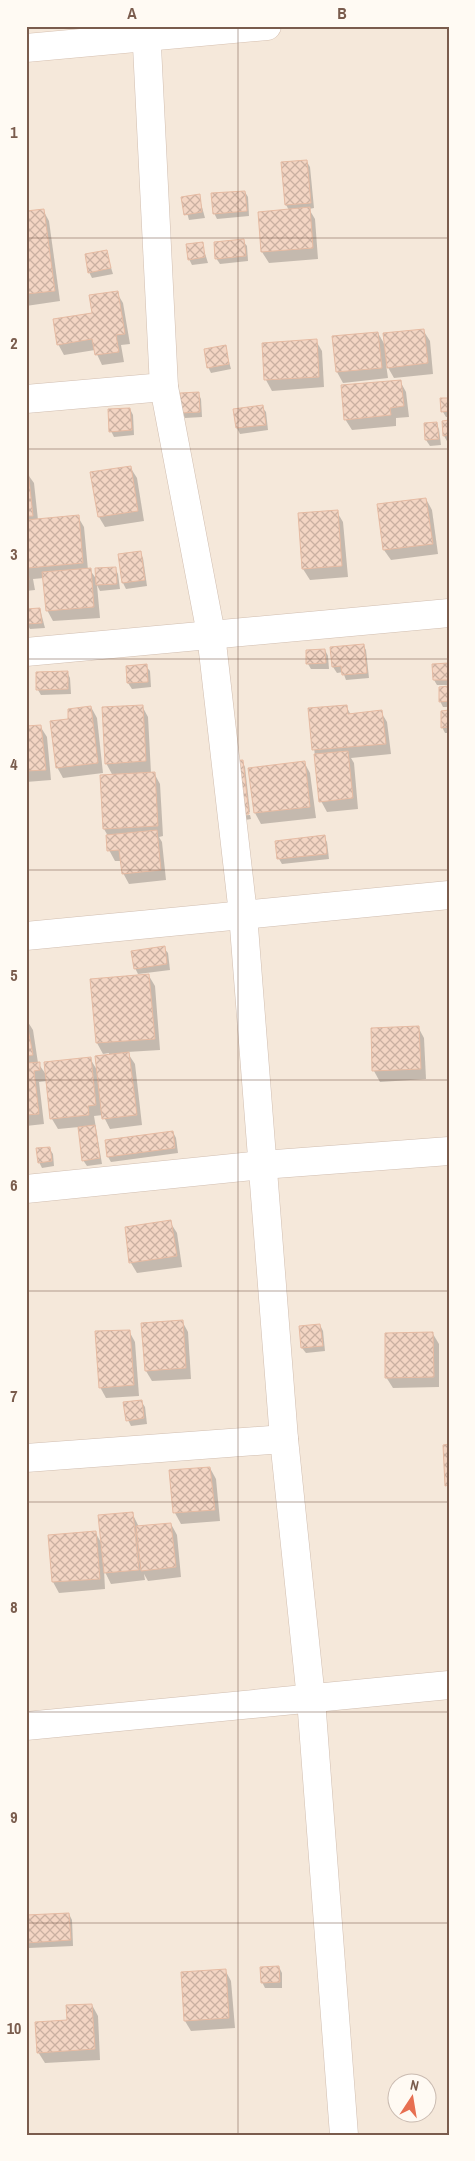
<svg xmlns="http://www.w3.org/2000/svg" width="475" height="2161" font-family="'Archivo Narrow',sans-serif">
	<defs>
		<pattern id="building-cross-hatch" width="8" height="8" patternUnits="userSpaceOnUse" patternTransform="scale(1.25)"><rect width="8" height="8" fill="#f3d5c3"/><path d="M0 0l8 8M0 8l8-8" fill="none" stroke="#cab0a1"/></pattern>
	</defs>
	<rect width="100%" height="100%" fill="#fdf6ec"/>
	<path fill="#f5e8da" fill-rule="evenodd" d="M26,26H449V2135H26ZM398,2084H428V2114H398Z"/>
	<g fill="#0003">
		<path d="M307,162L310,167L314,208L309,209L315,219L318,259L269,263L262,252L259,213L289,210L286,205Z"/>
		<path d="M245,192L248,197L249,216L217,219L214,213Z"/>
		<path d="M199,196L205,218L189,220L183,198Z"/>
		<path d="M43,210L49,221L60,301L26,306V212Z"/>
		<path d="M243,241L247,246L248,261L220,264L216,258Z"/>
		<path d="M202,244L208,263L192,265L189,259Z"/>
		<path d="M106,251L113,274L92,278L89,272Z"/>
		<path d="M117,293L123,303L130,344L121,345L124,362L102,365L95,350L64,355L58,344Z"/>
		<path d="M423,330L430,341L433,374L394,378L386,364L388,378L343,383L337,372L378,333L386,347Z"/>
		<path d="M316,341L322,351L324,387L272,391L266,380Z"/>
		<path d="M225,347L231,369L211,373L208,367Z"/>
		<path d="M400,381L406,392L409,417L396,418V426L352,430L345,419Z"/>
		<path d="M198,393L201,399L202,417L185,418L182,412Z"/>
		<path d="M449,399V417H446L443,412Z"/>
		<path d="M262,407L266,412L268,430L240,434L237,428L234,410Z"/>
		<path d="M130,409L133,415L134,435L114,437L111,431Z"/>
		<path d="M449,422V441H447L444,436Z"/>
		<path d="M436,423L439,429L441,445L430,446L426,440L425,424Z"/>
		<path d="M130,467L137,478L144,521L105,527L99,517Z"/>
		<path d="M26,472L34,483L38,520L78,517L84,527L88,570H90L97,580L115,568L118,574L120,589L100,591L97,585L100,618L53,621L47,610L44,578L33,579L35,590L26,591Z"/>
		<path d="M426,499L432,510L438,554L391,560L384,550Z"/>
		<path d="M337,512L343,522L348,577L310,580L303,569Z"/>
		<path d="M140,552L143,558L147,586L126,589L123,583L119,555Z"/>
		<path d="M40,609L45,628L30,629L27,624Z"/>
		<path d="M363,645L366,650L369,678L346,680L343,672L337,673L333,667L332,648Z"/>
		<path d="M325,650L328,656L329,669H311L308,664Z"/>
		<path d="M449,664V685H437L434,680Z"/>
		<path d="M146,666L150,671L151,687L132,689L128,683V667Z"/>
		<path d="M67,672L70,678L71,694L41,695L38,690Z"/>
		<path d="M449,688V707H443L440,701Z"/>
		<path d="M142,706L148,717L151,773H154L160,784L163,836L159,837L162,842L166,880L129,884L123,873L122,861H115L109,850L108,836L104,829L113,776L106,763Z"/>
		<path d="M346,706L351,715L381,712L387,722L391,754L351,758L354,763L358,809L327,812L321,801L309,710Z"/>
		<path d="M91,707L97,718L103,773L63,778L57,767L70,720Z"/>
		<path d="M449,712V733H445L442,727Z"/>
		<path d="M40,726L47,737L51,780L26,782V727Z"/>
		<path d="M242,761L245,767L250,812L236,814Z"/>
		<path d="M304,762L310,773L316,818L261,824L255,813Z"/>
		<path d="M250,815L251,819L239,821L236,816Z"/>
		<path d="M324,837L327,842L329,859L282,864L279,859Z"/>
		<path d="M164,948L168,953L170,970L138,974L135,968Z"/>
		<path d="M149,976L155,986L160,1050L127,1052L135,1064L142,1125L110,1129L103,1115L94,1116L102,1164L87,1166L83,1160L79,1127L58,1129L52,1119L47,1081L39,1082L44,1124L26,1126V1019L33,1030L38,1063L47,1076L90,1058L98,1072L109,1055V1053L103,1054L97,1043Z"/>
		<path d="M418,1027L424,1038L426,1079L380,1082L374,1071L372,1029Z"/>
		<path d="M173,1132L176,1138L178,1153L111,1162L108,1157Z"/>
		<path d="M49,1148L53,1154L54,1166L42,1168L39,1162Z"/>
		<path d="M170,1222L177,1233L182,1267L137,1273L131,1263Z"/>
		<path d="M182,1321L188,1332L191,1379L152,1381L146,1371Z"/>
		<path d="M320,1325L323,1331L325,1351L306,1353L302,1348Z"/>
		<path d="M129,1331L135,1342L139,1396L106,1398L100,1387Z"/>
		<path d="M433,1334L439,1344V1387L393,1388L386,1377Z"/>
		<path d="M141,1401L145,1407L147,1424L131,1426L128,1420Z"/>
		<path d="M210,1468L216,1479L220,1521L181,1524L175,1513L171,1472Z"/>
		<path d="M132,1513L139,1527L171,1524L177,1535L181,1577L148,1581L144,1574L145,1580L111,1584L104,1570L105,1589L59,1593L53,1582L49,1536L95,1532L102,1544Z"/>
		<path d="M69,1914L72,1920L73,1946L29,1948L26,1944V1916Z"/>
		<path d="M279,1967L282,1973V1988H265L262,1982Z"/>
		<path d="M225,1970L231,1981L235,2028L191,2031L185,2021Z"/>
		<path d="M92,2005L98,2016L100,2060L45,2063L38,2052L68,2021Z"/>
	</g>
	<g fill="url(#building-cross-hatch)" stroke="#e6bba3">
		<path d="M307,160L311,203L285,205L281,162Z"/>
		<path d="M245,191L247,211L213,214L211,193Z"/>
		<path d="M200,194L202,212L184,215L181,197Z"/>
		<path d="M310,207L313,248L261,252L258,212Z"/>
		<path d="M44,209L55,291L26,294V211Z"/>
		<path d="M244,239L246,256L215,259L214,242Z"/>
		<path d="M203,242L205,257L188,260L186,244Z"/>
		<path d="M107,250L111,268L88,273L85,254Z"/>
		<path d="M118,291L125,334L116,335L119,352L95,355L92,339L57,345L53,319L92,313L89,295Z"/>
		<path d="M424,329L428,363L387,368L383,333Z"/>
		<path d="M378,332L382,368L336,372L332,336Z"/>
		<path d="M317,339L319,377L264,380L262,343Z"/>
		<path d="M226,345L229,364L207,368L204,349Z"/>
		<path d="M401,380L404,406L390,408L391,415L344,420L341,385Z"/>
		<path d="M199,392L200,412L181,413L180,393Z"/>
		<path d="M440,398H449V411L441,412Z"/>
		<path d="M263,405L266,425L236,428L233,409Z"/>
		<path d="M130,408L132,430L109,432L108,409Z"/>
		<path d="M449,420V435L443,436L442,421Z"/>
		<path d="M437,422L439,439L425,440L424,423Z"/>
		<path d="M131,466L138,511L98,517L90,472Z"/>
		<path d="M28,470L33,516H26V471Z"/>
		<path d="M426,498L433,544L383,550L377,504Z"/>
		<path d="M338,510L342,566L302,569L298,513Z"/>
		<path d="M79,515L83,563L28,568L29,580H26V520Z"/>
		<path d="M141,551L145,580L122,583L118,554Z"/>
		<path d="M116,567L117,584L96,585L95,568Z"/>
		<path d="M91,568L94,607L46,611L42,572Z"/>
		<path d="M40,608L42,623L26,624V609Z"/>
		<path d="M364,644L367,673L342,675L341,666L332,667L330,647Z"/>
		<path d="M325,649L326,663L306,664V650Z"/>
		<path d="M449,663V680H433L432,664Z"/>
		<path d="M147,664L148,682L127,683L126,666Z"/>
		<path d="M68,671V689L36,690V672Z"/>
		<path d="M449,686V701L439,702V687Z"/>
		<path d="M143,705L146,761L105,764L102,707Z"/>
		<path d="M347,705L348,714L382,710L386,744L312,750L308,708Z"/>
		<path d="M91,706L98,763L56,768L50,721L68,719V709Z"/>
		<path d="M449,710V727L441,728V711Z"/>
		<path d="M41,725L46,770L26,771V726Z"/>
		<path d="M348,751L353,798L319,802L314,754Z"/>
		<path d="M243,760L249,814L234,815L228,761Z"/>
		<path d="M305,761L310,807L254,813L248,768Z"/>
		<path d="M155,772L158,826L103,829L100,775Z"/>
		<path d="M157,830L161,870L122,874L119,850L107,851L106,835Z"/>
		<path d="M325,835L327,854L277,859L275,841Z"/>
		<path d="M165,946L167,964L134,969L131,951Z"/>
		<path d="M149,974L155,1039L96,1043L90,979Z"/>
		<path d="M26,1018L33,1055L26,1056Z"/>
		<path d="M419,1026L421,1069L372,1071L371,1028Z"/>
		<path d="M129,1052L137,1115L102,1119L95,1056Z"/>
		<path d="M91,1057L96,1105L88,1106L89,1115L50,1119L44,1062Z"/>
		<path d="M40,1062V1070L34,1071L39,1114L26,1115V1063Z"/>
		<path d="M95,1125L100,1158L82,1161L78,1127Z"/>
		<path d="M173,1131L175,1148L107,1157L105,1140Z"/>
		<path d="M50,1147L52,1161L38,1163L36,1148Z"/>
		<path d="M171,1220L177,1256L129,1263L125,1227Z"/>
		<path d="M183,1320L186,1368L145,1371L141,1323Z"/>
		<path d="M320,1324L323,1346L301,1348L299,1326Z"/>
		<path d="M130,1330L134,1385L99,1388L95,1331Z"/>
		<path d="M433,1332L434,1377L385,1378V1333Z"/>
		<path d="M142,1400L144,1418L126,1421L123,1402Z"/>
		<path d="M449,1444V1485L445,1486L443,1445Z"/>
		<path d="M210,1467L215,1510L173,1513L169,1470Z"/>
		<path d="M133,1512L139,1570L104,1573L98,1515Z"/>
		<path d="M171,1523L176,1567L141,1571L136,1526Z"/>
		<path d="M96,1531L100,1579L52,1582L48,1535Z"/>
		<path d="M69,1913L71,1940L26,1943V1915Z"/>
		<path d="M279,1966L280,1982L261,1983L260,1967Z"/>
		<path d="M226,1969L229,2018L184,2021L181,1972Z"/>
		<path d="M92,2004L95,2049L37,2053L35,2022L67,2020L66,2005Z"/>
	</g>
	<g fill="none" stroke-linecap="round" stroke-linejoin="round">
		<g stroke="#d1beb0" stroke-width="29">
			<g id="street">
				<path d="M164,387L211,634L243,914L284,1439L311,1699L344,2135"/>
				<path d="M26,399L164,387L146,26"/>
				<path d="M26,652L449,613"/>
				<path d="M26,936L449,895"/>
				<path d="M26,1189L262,1165L449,1151"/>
				<path d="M26,1458L284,1439"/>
				<path d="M26,1726L449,1685"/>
			</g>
		</g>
		<g stroke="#d6c0b0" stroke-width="29">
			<path id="secondary" d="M26,48L267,26"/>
		</g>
		<use href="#street" stroke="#fff" stroke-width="28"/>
		<use href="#secondary" stroke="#fff" stroke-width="28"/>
	</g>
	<path fill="none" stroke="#7a5c4d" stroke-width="1" stroke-opacity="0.55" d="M238,26V2135M26,238H449M26,449H449M26,659H449M26,870H449M26,1080H449M26,1291H449M26,1502H449M26,1712H449M26,1923H449"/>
	<rect width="475" height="2161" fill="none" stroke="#fffaf3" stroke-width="55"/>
	<g transform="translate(412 2098) rotate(12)"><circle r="24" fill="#fffaf3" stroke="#cabbb1"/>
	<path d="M0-4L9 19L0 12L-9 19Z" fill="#e76f51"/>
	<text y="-8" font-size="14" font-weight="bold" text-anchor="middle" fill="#7a5c4d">N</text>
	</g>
	<rect x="28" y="28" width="420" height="2106" fill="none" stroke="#7a5c4d" stroke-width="2"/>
	<g font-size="16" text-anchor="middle" font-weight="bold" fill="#7a5c4d">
		<text x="132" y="19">A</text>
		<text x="342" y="19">B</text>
		<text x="14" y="138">1</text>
		<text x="14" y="349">2</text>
		<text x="14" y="560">3</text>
		<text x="14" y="770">4</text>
		<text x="14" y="981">5</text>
		<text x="14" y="1191">6</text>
		<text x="14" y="1402">7</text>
		<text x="14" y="1613">8</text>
		<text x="14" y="1823">9</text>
		<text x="14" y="2034">10</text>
	</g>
</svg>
